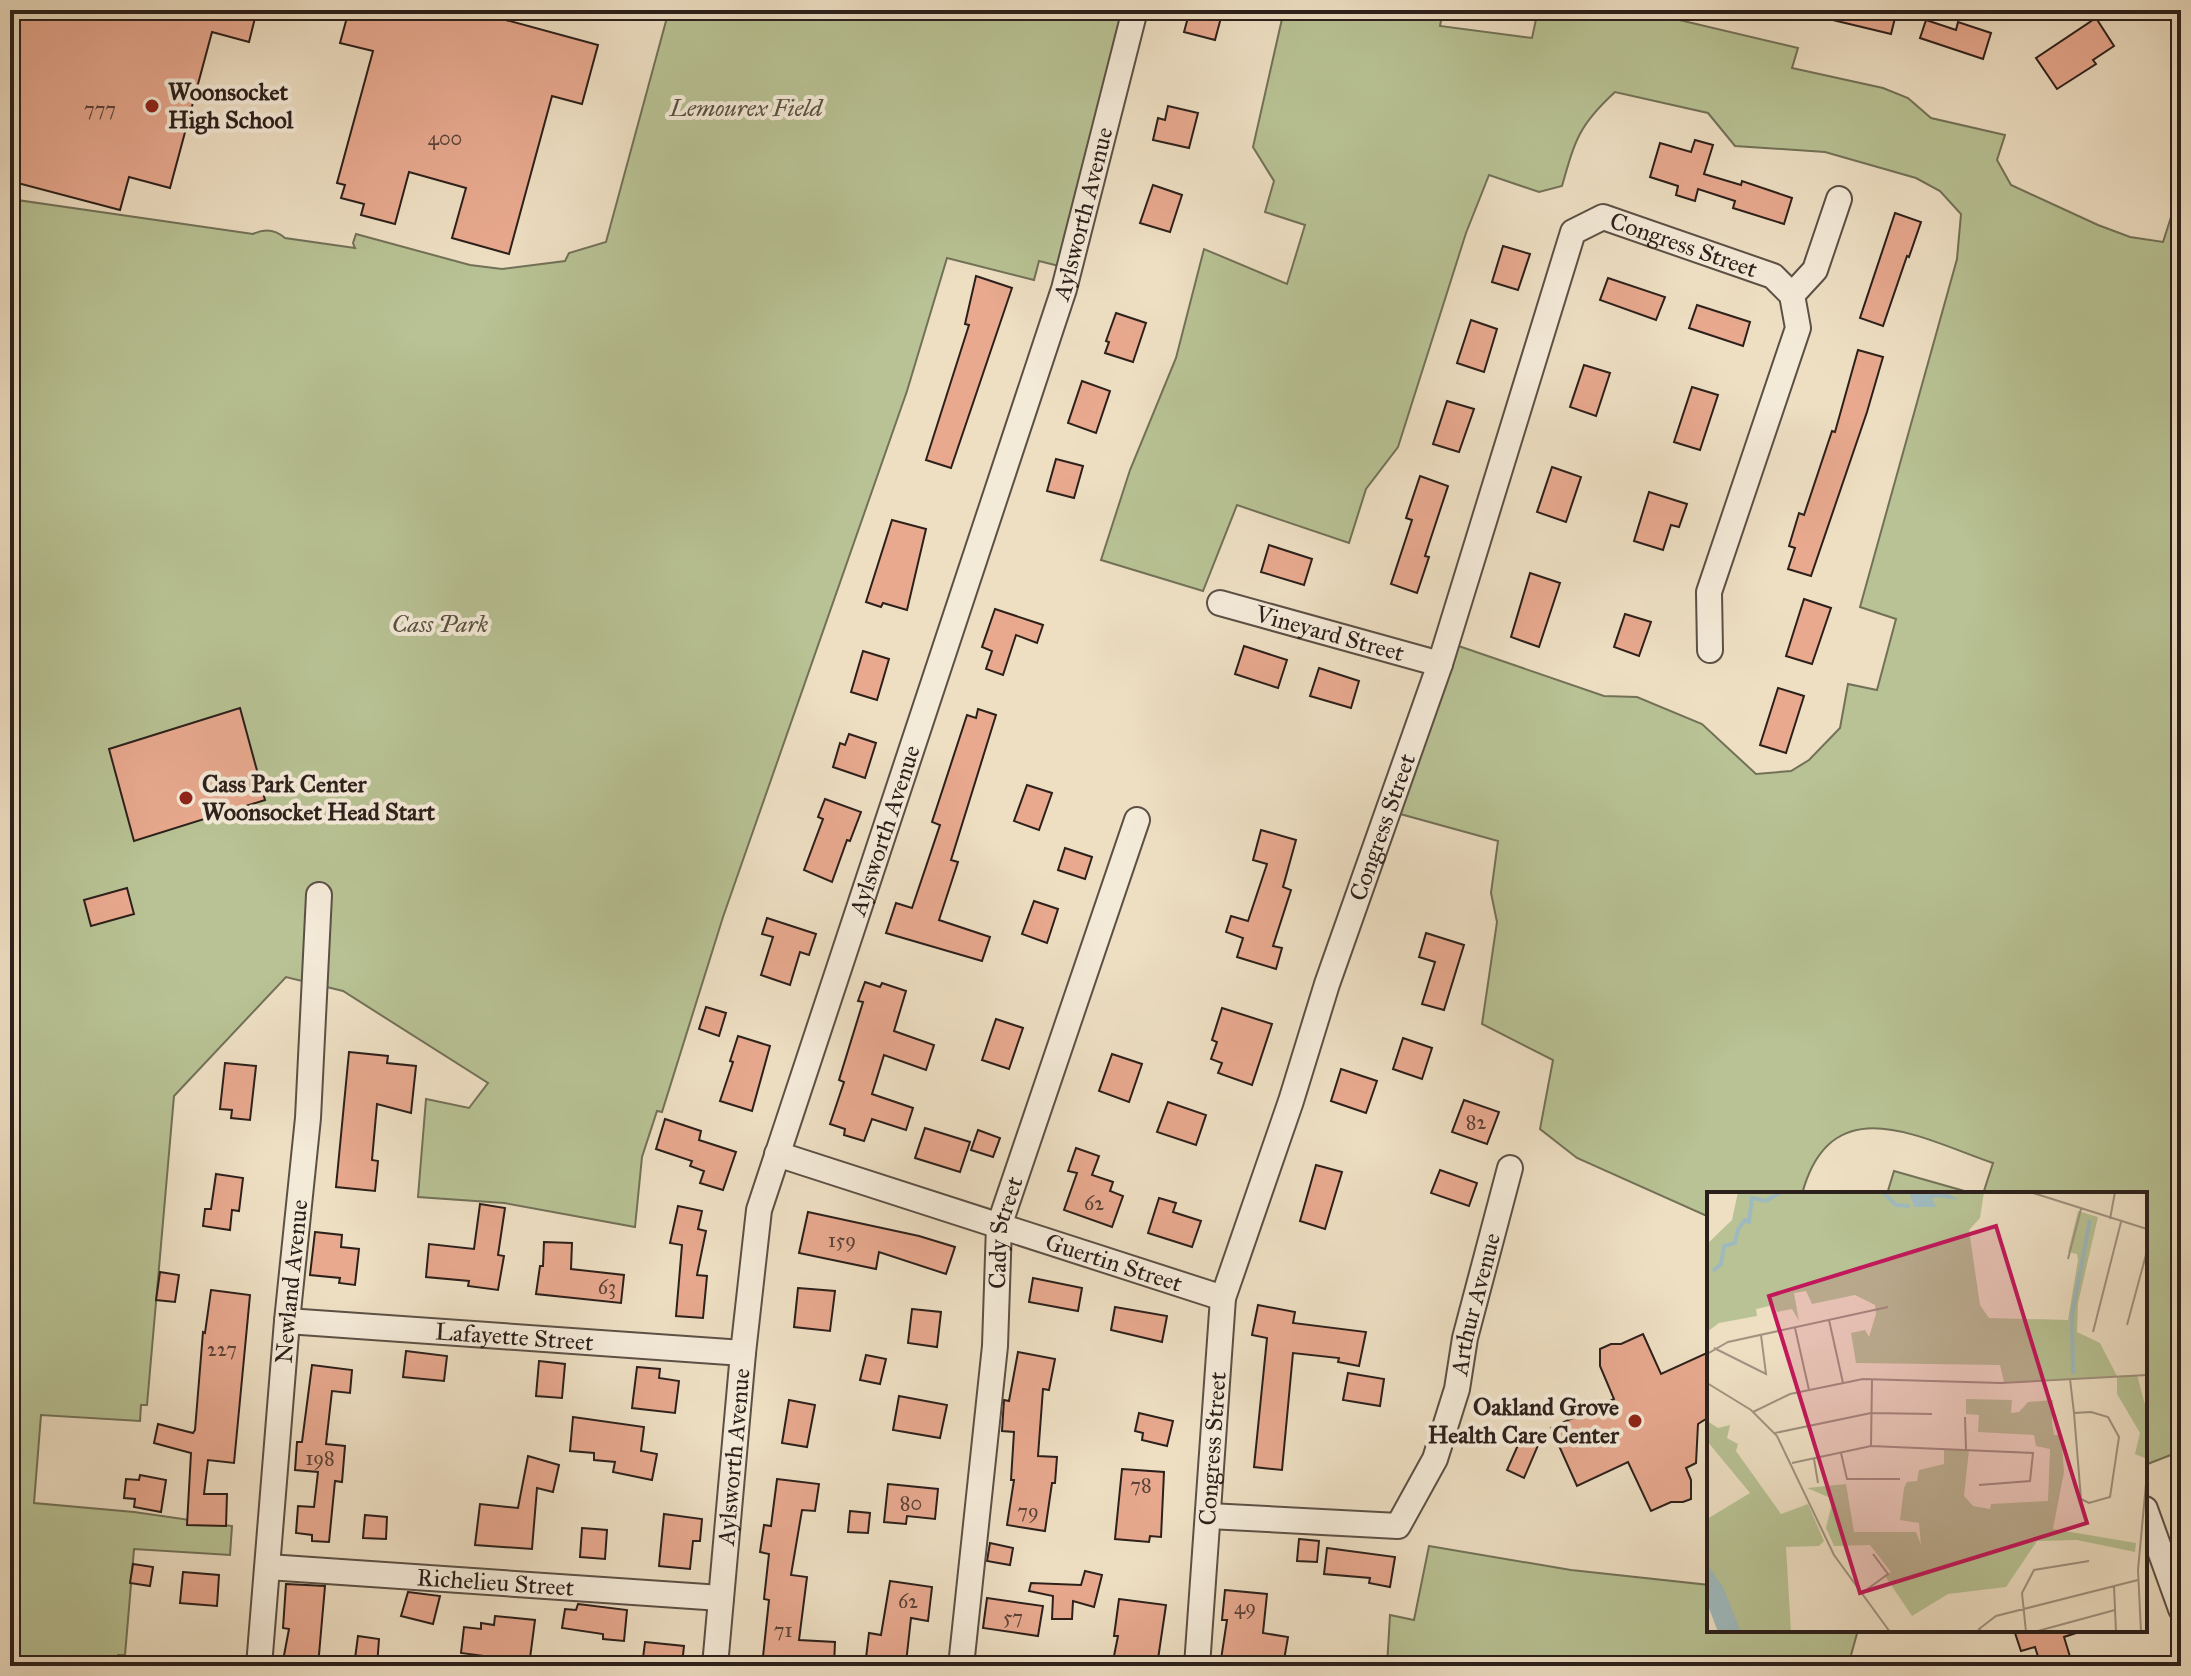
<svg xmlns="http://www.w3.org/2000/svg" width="2191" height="1676" font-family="'IM FELL Great Primer',serif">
	<rect width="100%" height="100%" fill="#eedfc3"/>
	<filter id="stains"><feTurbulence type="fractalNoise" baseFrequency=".0025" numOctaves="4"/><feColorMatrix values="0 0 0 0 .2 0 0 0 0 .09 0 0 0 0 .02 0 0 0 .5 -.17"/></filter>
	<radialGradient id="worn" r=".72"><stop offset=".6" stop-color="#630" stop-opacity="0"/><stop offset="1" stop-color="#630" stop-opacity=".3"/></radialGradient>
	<g fill="#b8c294" stroke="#727158" stroke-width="2">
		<path d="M669,10H1137L1067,268L1039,261L1034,280L947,258L907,391L723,917L662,1112L657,1111L642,1157L635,1227L504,1203L418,1197L426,1099L469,1108L488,1083L343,991L286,977L174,1096L147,1405H141L140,1421L41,1415L34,1503L134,1512L232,1526L230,1555L134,1549L125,1655H118L117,1663L72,1656L71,1666H10V199L253,234C265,228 276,230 285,238L355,248L353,243L356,234L470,265L502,269L565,261L569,253L606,242Z"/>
		<path d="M1284,10H1443L1440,26L1532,38L1538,10H1637L1798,48L1792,68L1883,88L1908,98L1931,118L2005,135L1997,160L2011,185L2098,225L2130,237L2163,242L2181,186V1451L2145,1465V1194H1983L1993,1163C1920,1138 1831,1086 1802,1194H1709V1217L1577,1158L1540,1129L1553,1060L1482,1024L1497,922L1491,893L1498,841L1393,812L1450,643L1604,696L1637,697L1702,724L1756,774L1791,771L1809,760L1840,728L1848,684L1877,690L1896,619L1860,607L1957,259L1961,214L1940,191L1916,178L1825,152L1735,146L1708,113L1615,92C1579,125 1575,140 1562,186L1539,192L1489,175L1466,233L1398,447L1366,489L1349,543L1237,505L1203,591L1101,560L1130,470L1176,358L1204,249L1287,284L1305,225L1265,212L1274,181L1253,147Z"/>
		<path d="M1894,1171L1975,1194H1887Z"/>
		<path d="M1429,1546L1571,1570L1709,1585V1630H1858L1848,1666H1534L1506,1661L1499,1666H1387L1390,1615L1414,1620Z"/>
	</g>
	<g fill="#e8a98f" stroke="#2c201b" stroke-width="2">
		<path d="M10,10H257L249,42L212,32L170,188L129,177L120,210L10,181Z"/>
		<path d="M349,10H469L598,45L582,104L552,96L509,254L452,238L466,188L409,172L395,224L361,215L364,204L341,198L345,185L337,183L373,51L340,43Z"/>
		<path d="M1190,10H1223L1215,40L1184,32Z"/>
		<path d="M1817,10H1897L1891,34L1816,16Z"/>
		<path d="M2096,18L2114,46L2093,60L2096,64L2057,89L2036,58Z"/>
		<path d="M1926,20L1956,30L1958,22L1991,33L1983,59L1920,38Z"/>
		<path d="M1168,106L1198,113L1189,148L1153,140L1158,118L1165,120Z"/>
		<path d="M1695,140L1713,145L1704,174L1741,185L1742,181L1792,198L1784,224L1733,208L1735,201L1698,189L1695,201L1676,195L1678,186L1650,177L1660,143L1691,152Z"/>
		<path d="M1153,185L1182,195L1170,232L1140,223Z"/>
		<path d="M1895,213L1921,222L1909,257L1907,256L1883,326L1860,318Z"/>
		<path d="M1503,246L1530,254L1518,290L1492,282Z"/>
		<path d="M976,276L1012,288L951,468L926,460L969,325L965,324Z"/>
		<path d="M1608,278L1665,297L1656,320L1600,300Z"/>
		<path d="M1697,305L1750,322L1743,346L1689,328Z"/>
		<path d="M1116,313L1146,323L1133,362L1105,353L1109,342L1106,341Z"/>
		<path d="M1471,320L1497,329L1484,372L1457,363Z"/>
		<path d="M1858,350L1883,357L1867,412L1811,576L1788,569L1795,548L1789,546L1799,513L1804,515L1832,431L1835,432Z"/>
		<path d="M1584,365L1610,373L1596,416L1570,407Z"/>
		<path d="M1082,381L1110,391L1096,433L1068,423Z"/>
		<path d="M1692,387L1718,395L1700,450L1674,442Z"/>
		<path d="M1447,401L1474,409L1459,452L1433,444Z"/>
		<path d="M1056,459L1083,466L1074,498L1047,491Z"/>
		<path d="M1552,467L1581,477L1566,522L1537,512Z"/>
		<path d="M1420,476L1448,486L1425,556L1429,557L1417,593L1391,584L1412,520L1406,518Z"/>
		<path d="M1649,492L1687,504L1679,527L1671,525L1663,550L1634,541Z"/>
		<path d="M892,520L926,529L907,610L883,603L881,607L866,602Z"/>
		<path d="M1269,545L1312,559L1304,585L1261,572Z"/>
		<path d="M1530,573L1560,583L1539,647L1511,637Z"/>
		<path d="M1804,599L1831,608L1812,664L1786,656Z"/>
		<path d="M995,609L1043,625L1037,643L1016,635L1003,675L986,669L992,651L982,647Z"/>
		<path d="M1625,614L1651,622L1639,656L1614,647Z"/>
		<path d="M1244,646L1287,660L1278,688L1235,674Z"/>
		<path d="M863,651L889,659L877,700L851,692Z"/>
		<path d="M1319,668L1359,681L1351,708L1310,696Z"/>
		<path d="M1778,688L1804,696L1786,753L1760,745Z"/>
		<path d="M240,708L265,800L134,841L109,749Z"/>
		<path d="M978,709L996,715L951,860L958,862L939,920L990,937L982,961L886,933L896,903L912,908L940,825L932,822L967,715L976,718Z"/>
		<path d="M849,734L876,743L865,778L833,767L840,743L845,745Z"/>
		<path d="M1027,785L1052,793L1039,830L1014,821Z"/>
		<path d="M825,799L861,812L850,841L847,840L832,882L804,870L823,819L818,817Z"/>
		<path d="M1261,830L1296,840L1283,887L1291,890L1273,946L1282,948L1276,969L1237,957L1243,938L1226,932L1231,916L1248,921L1267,864L1253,860Z"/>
		<path d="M1065,848L1092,857L1085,879L1058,870Z"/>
		<path d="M127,888L134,914L91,926L84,900Z"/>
		<path d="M1034,901L1058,909L1047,943L1022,934Z"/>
		<path d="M767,918L816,934L809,955L800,952L790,985L761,975L773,937L762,934Z"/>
		<path d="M1426,933L1464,945L1444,1010L1422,1004L1435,962L1419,957Z"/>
		<path d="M865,982L880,987L882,983L906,991L894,1031L934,1045L926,1070L884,1055L872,1094L913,1108L906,1130L872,1119L864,1141L844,1135L845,1129L830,1124L844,1082L839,1080L863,1002L858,1001Z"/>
		<path d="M706,1007L726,1013L719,1036L699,1029Z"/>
		<path d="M1222,1008L1272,1024L1252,1085L1218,1073L1222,1063L1211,1059L1217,1042L1212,1040Z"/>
		<path d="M996,1019L1023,1028L1009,1069L982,1060Z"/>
		<path d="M738,1036L770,1046L752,1111L720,1101L733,1062L730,1061Z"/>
		<path d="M1403,1038L1432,1048L1422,1079L1393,1069Z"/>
		<path d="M349,1052L388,1056L387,1063L416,1066L411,1113L377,1104L372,1160L378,1161L375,1191L336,1187Z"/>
		<path d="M1112,1054L1142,1064L1129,1102L1099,1091Z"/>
		<path d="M225,1063L256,1066L250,1120L231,1118L232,1110L220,1109Z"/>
		<path d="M1341,1069L1377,1081L1366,1113L1331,1101Z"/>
		<path d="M1464,1100L1499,1112L1487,1144L1452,1132Z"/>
		<path d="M1168,1102L1206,1115L1196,1145L1157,1132Z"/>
		<path d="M665,1119L701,1131L699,1140L736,1152L723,1190L700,1183L704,1171L690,1166L692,1161L656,1149Z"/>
		<path d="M925,1128L970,1142L960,1172L915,1158Z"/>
		<path d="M978,1130L1000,1138L993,1157L971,1150Z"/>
		<path d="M1076,1148L1099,1156L1092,1175L1113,1182L1110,1191L1123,1196L1112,1227L1064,1210L1077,1173L1068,1171Z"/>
		<path d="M1316,1165L1342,1172L1325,1229L1300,1221Z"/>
		<path d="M1440,1170L1477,1183L1469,1206L1431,1193Z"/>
		<path d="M216,1174L243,1178L239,1211L232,1210L230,1230L203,1226L205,1209H211Z"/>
		<path d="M1159,1198L1176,1203L1173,1212L1201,1221L1192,1247L1148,1233Z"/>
		<path d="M480,1204L505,1208L498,1255L504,1256L498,1290L468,1286L469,1281L426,1277L429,1244L474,1249Z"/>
		<path d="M678,1206L702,1211L698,1229L706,1231L697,1275L707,1276L703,1318L676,1316L682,1245L670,1243Z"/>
		<path d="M808,1212L919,1236L955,1247L946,1274L879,1252L876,1269L799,1253Z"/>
		<path d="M315,1232L342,1235L341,1247L359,1249L355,1285L339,1283L340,1278L310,1275Z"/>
		<path d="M544,1242L572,1243L571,1269L624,1275L621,1303L536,1294L540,1266H543Z"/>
		<path d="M160,1272L179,1275L175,1302L156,1300Z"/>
		<path d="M1033,1278L1082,1288L1078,1311L1029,1302Z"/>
		<path d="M798,1288L835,1291L830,1331L794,1327Z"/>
		<path d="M211,1290L250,1295L234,1463L208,1460L204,1494H227L226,1526L187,1525L191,1453L154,1443L158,1424L193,1433L195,1430L203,1332L205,1333Z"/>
		<path d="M1258,1305L1295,1312L1293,1323L1366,1332L1359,1366L1338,1362L1339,1358L1293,1353L1282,1470L1254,1467L1267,1338L1252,1335Z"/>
		<path d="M1115,1307L1167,1316L1162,1342L1111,1330Z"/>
		<path d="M912,1309L941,1312L937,1347L908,1343Z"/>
		<path d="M1643,1334L1661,1374L1709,1352V1417L1698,1424L1696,1463L1686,1468L1691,1480V1499L1683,1502H1671L1651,1511L1628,1462L1577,1486L1551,1428L1614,1399L1600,1366V1349L1611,1344H1621Z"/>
		<path d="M406,1351L447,1356L444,1381L403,1377Z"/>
		<path d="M1018,1352L1055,1359L1049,1390L1043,1389L1038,1456L1057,1457L1055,1483H1052L1045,1531L1007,1525L1014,1480H1011L1014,1432L1002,1431L1004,1400L1009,1401Z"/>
		<path d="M866,1355L886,1359L880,1384L860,1380Z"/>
		<path d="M539,1361L565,1364L562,1398L536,1396Z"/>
		<path d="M312,1365L352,1370L350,1393L332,1391L326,1444L345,1446L342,1482L335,1481L329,1542L312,1541V1535L296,1533L298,1506L314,1507L318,1472L295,1470L297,1442H302Z"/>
		<path d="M637,1367L660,1369L659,1378L679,1381L675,1413L632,1408Z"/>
		<path d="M1348,1373L1384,1379L1380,1406L1343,1400Z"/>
		<path d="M899,1396L947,1405L940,1438L893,1430Z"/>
		<path d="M789,1400L815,1405L807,1447L782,1443Z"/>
		<path d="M1139,1413L1173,1421L1167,1446L1142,1440L1143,1433L1135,1431Z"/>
		<path d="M573,1417L644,1427L641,1451L657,1454L652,1480L613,1472L615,1462L594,1460V1453L570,1451Z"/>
		<path d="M1525,1429L1542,1436L1524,1478L1507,1470Z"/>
		<path d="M528,1456L559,1465L553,1492L537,1488L532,1549L475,1545L480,1504L518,1508Z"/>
		<path d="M1122,1469L1164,1472L1161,1537L1150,1536L1149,1542L1115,1539Z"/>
		<path d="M140,1475L166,1480L161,1512L134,1507L135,1499L124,1498L126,1479L139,1480Z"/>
		<path d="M777,1479L819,1484L815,1511L802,1510L791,1575L807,1577L799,1640L835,1642L834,1665L786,1662V1666H762L769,1600L764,1599L769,1554L760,1552L764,1525L771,1526Z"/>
		<path d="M888,1484L938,1489L935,1519L907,1516L906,1524L884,1522Z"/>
		<path d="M850,1511L870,1513L868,1533L848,1532Z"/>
		<path d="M664,1514L702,1519L700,1541H693L690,1569L659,1566Z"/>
		<path d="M365,1515L387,1517L386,1539L363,1538Z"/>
		<path d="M582,1528L607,1530L605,1559L580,1557Z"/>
		<path d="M1299,1539L1319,1541L1317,1562L1297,1561Z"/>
		<path d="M990,1543L1013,1548L1010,1565L987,1561Z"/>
		<path d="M1327,1548L1395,1557L1390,1587L1369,1583L1370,1578L1324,1574Z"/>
		<path d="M133,1564L153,1567L150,1586L130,1583Z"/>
		<path d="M1085,1571L1102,1575L1094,1607L1073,1601L1072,1619H1052L1053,1596L1029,1591L1031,1583L1081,1585Z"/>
		<path d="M183,1572L219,1575L217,1606L180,1603Z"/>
		<path d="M890,1581L932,1587L928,1621L911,1618L906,1663L866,1658L869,1633L881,1635Z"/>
		<path d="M286,1584L325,1586L318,1666H282L289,1629L283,1628Z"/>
		<path d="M1225,1590L1267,1594L1263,1633L1288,1637L1283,1666H1220L1227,1620H1222Z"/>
		<path d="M408,1592L440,1596L433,1624L401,1616Z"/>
		<path d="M987,1598L1043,1606L1038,1636L983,1628Z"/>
		<path d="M1119,1599L1166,1605L1157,1666H1112L1118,1636H1114Z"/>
		<path d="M578,1604L627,1610L624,1641L603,1639V1634L562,1628L565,1609L576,1610Z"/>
		<path d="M495,1616L535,1620L529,1666H490L492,1657L461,1653L464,1627L481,1629V1623L494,1625Z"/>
		<path d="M2014,1630H2075L2076,1633L2064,1637L2072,1663L2063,1666H2041L2035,1647L2021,1651Z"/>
		<path d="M358,1636L379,1639L377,1666H354Z"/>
		<path d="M645,1642L684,1646L682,1664L642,1666Z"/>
	</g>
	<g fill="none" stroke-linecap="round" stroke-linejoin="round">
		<g stroke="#5c5045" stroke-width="28">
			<g id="minor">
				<path d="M1792,295L1815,270L1839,199"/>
				<path id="s1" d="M1220,603L1440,664"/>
				<path id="s2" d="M777,1154L1223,1298"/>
				<path id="s3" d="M287,1321L743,1353"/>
				<path d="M2145,1509L2181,1609"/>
				<path id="s4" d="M1209,1516L1398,1526L1435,1459L1457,1389L1465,1338L1510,1168"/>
				<path id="s5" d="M268,1567L721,1598"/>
				<path id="s6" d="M259,1666L287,1321L308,1118L319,895"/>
				<path id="s7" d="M715,1666L743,1353L759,1210L1064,289L1135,10"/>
				<path id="s8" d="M961,1666L995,1346L999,1226L1137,820"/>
				<path id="s9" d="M1197,1666L1223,1298L1291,1101L1327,984L1440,664L1573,232L1603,217L1773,276L1792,295L1798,328L1709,592L1710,650"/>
			</g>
		</g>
		<use href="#minor" stroke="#f4ead8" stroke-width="24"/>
	</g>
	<g fill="#8f2418" stroke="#f4ead8" stroke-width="3">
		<circle cx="152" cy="106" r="8"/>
		<circle cx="186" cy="798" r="8"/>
		<circle cx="1635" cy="1421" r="8"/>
	</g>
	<g text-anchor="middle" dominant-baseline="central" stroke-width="8" stroke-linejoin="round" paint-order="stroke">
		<g font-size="20" fill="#5b4238">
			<text x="100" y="109">777</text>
			<text x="445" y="138">400</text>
			<text x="1476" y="1122">82</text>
			<text x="1094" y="1203">62</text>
			<text x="842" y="1240">159</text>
			<text x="607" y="1287">63</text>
			<text x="222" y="1349">227</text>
			<text x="320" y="1458">198</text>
			<text x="1141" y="1485">78</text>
			<text x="911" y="1503">80</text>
			<text x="1028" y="1511">79</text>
			<text x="908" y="1601">62</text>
			<text x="1245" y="1607">49</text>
			<text x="1013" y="1617">57</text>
			<text x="783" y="1630">71</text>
		</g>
		<g font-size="24" font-weight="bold" fill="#2c201b" stroke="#f4ead8" text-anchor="start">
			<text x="168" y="92">Woonsocket<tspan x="168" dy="28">High School</tspan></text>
			<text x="202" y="784">Cass Park Center<tspan x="202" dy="28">Woonsocket Head Start</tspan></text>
			<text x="1619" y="1407" text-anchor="end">Oakland Grove<tspan x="1619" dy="28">Health Care Center</tspan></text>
		</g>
		<g font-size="24" font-style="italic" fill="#56513f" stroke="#f4ead8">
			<text x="746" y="108">Lemourex Field</text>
			<text x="440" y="624">Cass Park</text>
		</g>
		<g font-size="24" fill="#2c201b" stroke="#f4ead8">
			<text stroke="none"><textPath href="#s7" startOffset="1506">Aylsworth Avenue</textPath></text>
			<text stroke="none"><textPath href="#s9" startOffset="1610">Congress Street</textPath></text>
			<text stroke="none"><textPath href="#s1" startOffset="114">Vineyard Street</textPath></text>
			<text stroke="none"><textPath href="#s9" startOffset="866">Congress Street</textPath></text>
			<text stroke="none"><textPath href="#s7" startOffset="858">Aylsworth Avenue</textPath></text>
			<text stroke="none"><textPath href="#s8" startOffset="436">Cady Street</textPath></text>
			<text stroke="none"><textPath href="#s2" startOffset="354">Guertin Street</textPath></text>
			<text stroke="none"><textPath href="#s6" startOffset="386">Newland Avenue</textPath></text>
			<text stroke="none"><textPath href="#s4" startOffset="426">Arthur Avenue</textPath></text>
			<text stroke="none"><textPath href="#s3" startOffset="228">Lafayette Street</textPath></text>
			<text stroke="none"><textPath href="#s9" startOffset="218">Congress Street</textPath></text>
			<text stroke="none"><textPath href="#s7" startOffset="210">Aylsworth Avenue</textPath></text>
			<text stroke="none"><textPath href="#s5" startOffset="228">Richelieu Street</textPath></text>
		</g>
	</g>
	<g transform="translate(1707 1192)">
		<rect width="440" height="440" fill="#eedfc3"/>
		<path d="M31,0H277L273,26L262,38L273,113L282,126L361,128L371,68L370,62L361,60L371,19L391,25L371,111L370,140L393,151L410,184L430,183L440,220V267L428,262L433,241L410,202V185L297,190L293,173L149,171L144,141L158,138L162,145L169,122L168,113L148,103L105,112L99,99L87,101L92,129L85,117L70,120L67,113L49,117L50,124L12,131L0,140V52L25,28ZM259,207L305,208L304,221L312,220L321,210L346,208L345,231L347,243H354L357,280L346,337L429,351L428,360L370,348L330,349L299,395L241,402L205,424L178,384L184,380L163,353L127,354L119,336L126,307L100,296L139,292L147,340H209L214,353L212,331L193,328L197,296L200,290L210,289L212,278L237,272V257L262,258L257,304L266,314L283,317L284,312L341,309L343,257L329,254L327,243L271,240L272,223L259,222ZM0,229L11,236L23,233L20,246L31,252L29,259L74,322L101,312L117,349L112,354L79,355L84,440H34L0,372V327L43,301L0,249Z" fill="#b8c294"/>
		<path d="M238,0L252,8L229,5L225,7L229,15H207L202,0ZM0,372L16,395L34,440H11L0,411Z" fill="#9fbabe"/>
		<path fill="none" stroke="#9fbabe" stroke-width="4" d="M176,0L189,13L203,14M6,79L14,72L17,54L28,51L31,37L38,28L42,30L45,6L59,9L74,0M366,182L365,123L383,28"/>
		<path fill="none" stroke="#a09380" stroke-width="2" d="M323,0L440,37M403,27L408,0M361,67L374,17M122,128L136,191M420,133L440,59M88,136L102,198M386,140L414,30M7,156L59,182L54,143M0,162L21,150L181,115M363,187L367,221M0,191L44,218L70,244L127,363L183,440M46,220L83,202L156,187L294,191L440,183M384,220L401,225L412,245L403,305L382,311L374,307L367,221ZM258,225L259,257M68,241L164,221L225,222M164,254L165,187M134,261L140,287H193M107,267L111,291M85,271L164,254L326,261L323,289L272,293M407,394L409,440M155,401L181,382L166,362M275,440L272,437L289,424L431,388M319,440L315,401L327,378L382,369M327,440L408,418M434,440L431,378L440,281"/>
		<path fill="#c2185b" fill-opacity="0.15" stroke="#c2185b" stroke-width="4" d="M289,34L380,331L153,401L62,104Z"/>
		<rect width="440" height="440" fill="none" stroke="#2c201b" stroke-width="4"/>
	</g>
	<rect width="2191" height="1676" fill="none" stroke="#eedfc3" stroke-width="40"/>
	<rect x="12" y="12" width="2167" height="1652" fill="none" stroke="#2c201b" stroke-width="4"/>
	<rect x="20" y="20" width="2151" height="1636" fill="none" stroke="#2c201b" stroke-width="2"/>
	<rect width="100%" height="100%" filter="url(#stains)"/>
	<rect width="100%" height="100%" fill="url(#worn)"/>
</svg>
